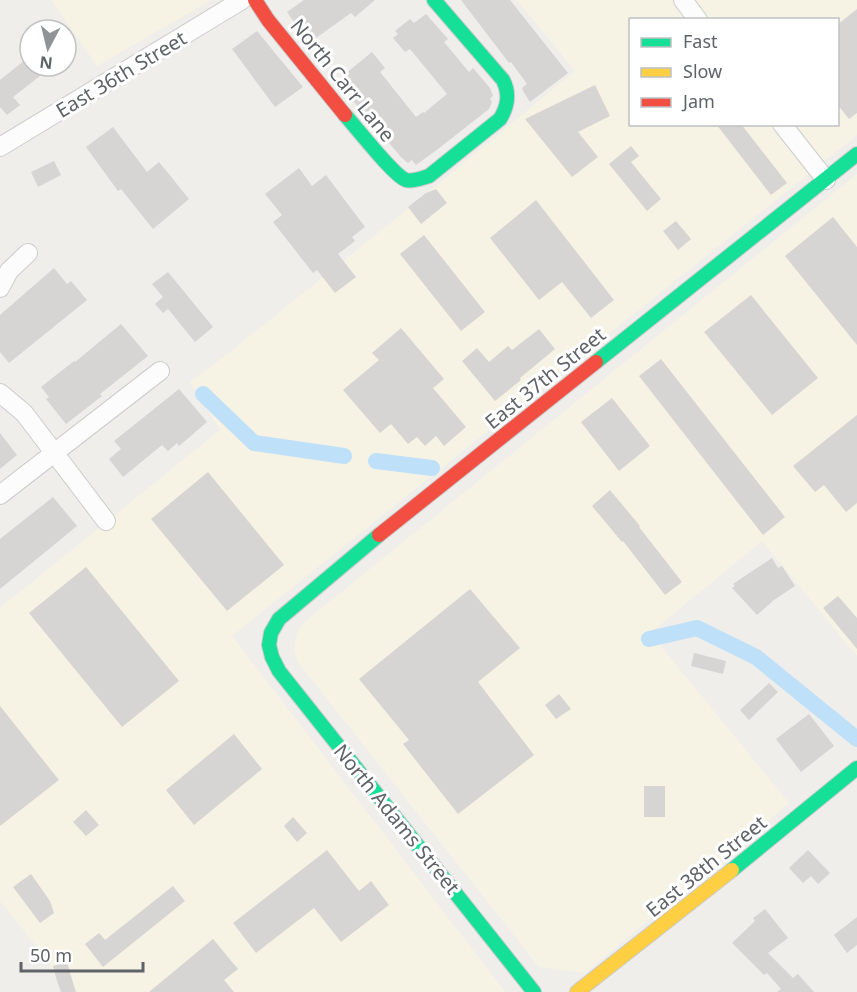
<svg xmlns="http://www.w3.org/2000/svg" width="857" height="992" font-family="'Noto Sans',sans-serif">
	<rect width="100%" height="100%" fill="#efeeea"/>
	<g fill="#f7f3e4" fill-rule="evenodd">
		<path d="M51,0H211L97,66Z"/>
		<path d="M517,0H857V135L232,636L505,992H62L49,962L0,901V608L220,430L190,382L230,352L404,212L575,71ZM630,20H838V124H630Z"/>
		<path d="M857,174V656L762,541L650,633L789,803L585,973L539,967L297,661L294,649L296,636L302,624Z"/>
	</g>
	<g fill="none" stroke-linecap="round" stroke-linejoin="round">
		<g stroke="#bfe0f9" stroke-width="16">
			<path d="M203,394L254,443L344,456"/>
			<path d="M376,461L432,468"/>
			<path d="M649,639L697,628L756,657L857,739"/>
		</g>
	</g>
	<g fill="#d6d5d3">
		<path d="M304,0H375L355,17L351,13L309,43L287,12Z"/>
		<path d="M461,0H510L568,73L530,102L523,91L522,88L527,84L511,62L509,63Z"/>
		<path d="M857,9V113L849,119L837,104V25Z"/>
		<path d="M426,14L448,39L444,42L469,72L473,68L490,88L493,96L490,99L492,102L489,109L438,149L416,165L412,160L408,163L401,157L384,137L391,133L374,112L367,117L342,88L351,81L345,74L372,52L385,68L380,72L416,117L423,112L424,113L447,94L410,49L405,52L393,38L398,34L395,31L410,19L414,23Z"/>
		<path d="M257,31L303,87L275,107L232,49Z"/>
		<path d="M30,56V66H53L13,97L20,105L7,115L0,107V80Z"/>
		<path d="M595,85L610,116L578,132L598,157L572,177L525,119Z"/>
		<path d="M716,124H741L787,183L771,195Z"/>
		<path d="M113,127L147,172L159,162L189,199L153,229L121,189L118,191L86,147Z"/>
		<path d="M631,146L639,156L631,162L661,199L647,211L609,164Z"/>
		<path d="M54,161L61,175L38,187L31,172Z"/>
		<path d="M299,168L312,186L326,175L365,227L352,237L355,241L338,254L356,277L335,293L317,270L313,273L273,222L282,215L265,194Z"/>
		<path d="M436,189L447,203L421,224L408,207L426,193Z"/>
		<path d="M536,200L614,300L591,318L562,282L539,300L490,238Z"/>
		<path d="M833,217L857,247V345L785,256Z"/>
		<path d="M676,221L691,239L678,250L663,231Z"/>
		<path d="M424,235L485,312L461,331L400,254Z"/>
		<path d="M54,268L67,284L71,281L87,300L9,363L0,352V315Z"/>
		<path d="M168,272L213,327L195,342L168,309L163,313L155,304L163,297L152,284Z"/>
		<path d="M751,295L818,378L772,415L704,332Z"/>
		<path d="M121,324L148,356L100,394L102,396L66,424L46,399L49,397L41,387L74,361L75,362Z"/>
		<path d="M401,328L444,379L433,388L466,427L444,446L436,436L425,446L417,437L408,444L391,424L380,433L343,390L379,360L372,353Z"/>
		<path d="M539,329L555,349L520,378L521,380L495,401L462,361L477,348L489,362L508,346L512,350Z"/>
		<path d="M661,359L785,517L763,535L639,376Z"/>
		<path d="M179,389L207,422L179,446L177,443L168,451L162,445L123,477L109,459L121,449L114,441Z"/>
		<path d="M612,398L650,446L619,471L581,422Z"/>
		<path d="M857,415V503L846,512L824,485L815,492L793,466Z"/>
		<path d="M0,433L17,455L0,469Z"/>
		<path d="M208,472L284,565L227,611L151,519Z"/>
		<path d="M610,490L640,526L639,527L682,582L665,595L623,541L622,542L592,506Z"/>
		<path d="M53,497L77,526L0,589V539Z"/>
		<path d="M772,558L778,568L782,566L795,586L774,600L757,615L732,588L735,586L733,584Z"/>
		<path d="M86,567L179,681L122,727L29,613Z"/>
		<path d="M470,589L520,648L478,682L534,755L458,814L403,744L409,740L359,679Z"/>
		<path d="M838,596L857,618V649L823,608Z"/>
		<path d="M694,653L726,661L723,674L691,666Z"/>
		<path d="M769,683L778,692L749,720L740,710Z"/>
		<path d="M559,694L571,709L556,719L545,705Z"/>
		<path d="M0,706L59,780L0,826Z"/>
		<path d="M809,714L834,746L801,772L776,739Z"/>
		<path d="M234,734L262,769L194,825L166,790Z"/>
		<rect x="644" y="786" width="21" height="31"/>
		<path d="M86,810L99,825L86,836L73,822Z"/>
		<path d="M293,817L307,833L297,842L284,826Z"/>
		<path d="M327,850L359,891L371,881L389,905L341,942L314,908L256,953L233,923Z"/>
		<path d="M808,850L830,873L818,884L811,876L803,883L789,868Z"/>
		<path d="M31,874L50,901L54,913L40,923L13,887Z"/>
		<path d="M173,886L185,901L103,967L85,944L99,933L105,940Z"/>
		<path d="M765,909L788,938L768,953L793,978L798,974L814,992H777L781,989L767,973L764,975L732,943L755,921L753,918Z"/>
		<path d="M857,917V945L847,953L834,935Z"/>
		<path d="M213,939L238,969L224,980L234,992H149Z"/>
		<path d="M67,962L74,986L76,992H61L56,978L53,966Z"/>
	</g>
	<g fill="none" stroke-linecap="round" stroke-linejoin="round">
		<g stroke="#cbcccc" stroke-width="20">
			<g id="street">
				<path d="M683,0L698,20"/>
				<path d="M782,124L826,180"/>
				<path d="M0,147L242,0"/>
				<path d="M0,288L9,271L28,253"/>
				<path d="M0,393L24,413L106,521"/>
				<path d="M0,495L160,371"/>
			</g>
		</g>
		<g stroke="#cacacb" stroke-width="16">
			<g id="fast">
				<path d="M345,115C356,127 394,176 406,180C413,182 422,178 429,176L500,119C508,106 510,94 503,80L434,0"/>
				<path d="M596,362L857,154"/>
				<path d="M379,535L279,619L271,633L269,645L272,657L279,671L534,992"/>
				<path d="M732,870L857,768"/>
			</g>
		</g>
		<g stroke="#cacacb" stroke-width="16">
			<path id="slow" d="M577,992L732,870"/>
		</g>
		<g stroke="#cacacb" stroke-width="16">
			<g id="jam">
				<path d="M255,0L268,20L345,115"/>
				<path d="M379,535L596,362"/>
			</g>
		</g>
		<use href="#street" stroke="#fdfcfc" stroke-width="18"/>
		<use href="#fast" stroke="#16e098" stroke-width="14"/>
		<use href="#slow" stroke="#ffcf43" stroke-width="14"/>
		<use href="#jam" stroke="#f24e42" stroke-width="14"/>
	</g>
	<g text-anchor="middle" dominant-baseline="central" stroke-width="6" stroke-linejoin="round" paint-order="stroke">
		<g font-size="20" fill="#5f6368" stroke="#fff">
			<text transform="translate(121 74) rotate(-31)">East 36th Street</text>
			<text transform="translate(343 80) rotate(51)">North Carr Lane</text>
			<text transform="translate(545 378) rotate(-39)">East 37th Street</text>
			<text transform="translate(397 819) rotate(51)">North Adams Street</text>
			<text transform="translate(706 866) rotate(-39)">East 38th Street</text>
		</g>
	</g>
	<rect x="629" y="18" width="210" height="108" fill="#ffffff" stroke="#bfc1c3" stroke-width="1.5"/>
	<rect x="641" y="38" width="30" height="9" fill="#16e098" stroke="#bfc1c3" stroke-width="1.5"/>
	<text x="683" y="48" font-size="18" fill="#5f6368">Fast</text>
	<rect x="641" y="68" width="30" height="9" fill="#ffcf43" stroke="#bfc1c3" stroke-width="1.5"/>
	<text x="683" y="78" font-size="18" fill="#5f6368">Slow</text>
	<rect x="641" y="98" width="30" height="9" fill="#f24e42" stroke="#bfc1c3" stroke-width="1.5"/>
	<text x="683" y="108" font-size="18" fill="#5f6368">Jam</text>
	<g transform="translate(48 48) rotate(187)"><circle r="28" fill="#ffffff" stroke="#bfc1c3" stroke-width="1.5"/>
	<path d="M0-4.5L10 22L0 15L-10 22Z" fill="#919496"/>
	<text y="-9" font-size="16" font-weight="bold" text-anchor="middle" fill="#5f6368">N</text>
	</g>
	<path d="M21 962v9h122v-9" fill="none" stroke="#5f6368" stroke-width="3"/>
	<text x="30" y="962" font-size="18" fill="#5f6368" stroke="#ffffff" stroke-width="4.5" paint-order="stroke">50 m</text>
</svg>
